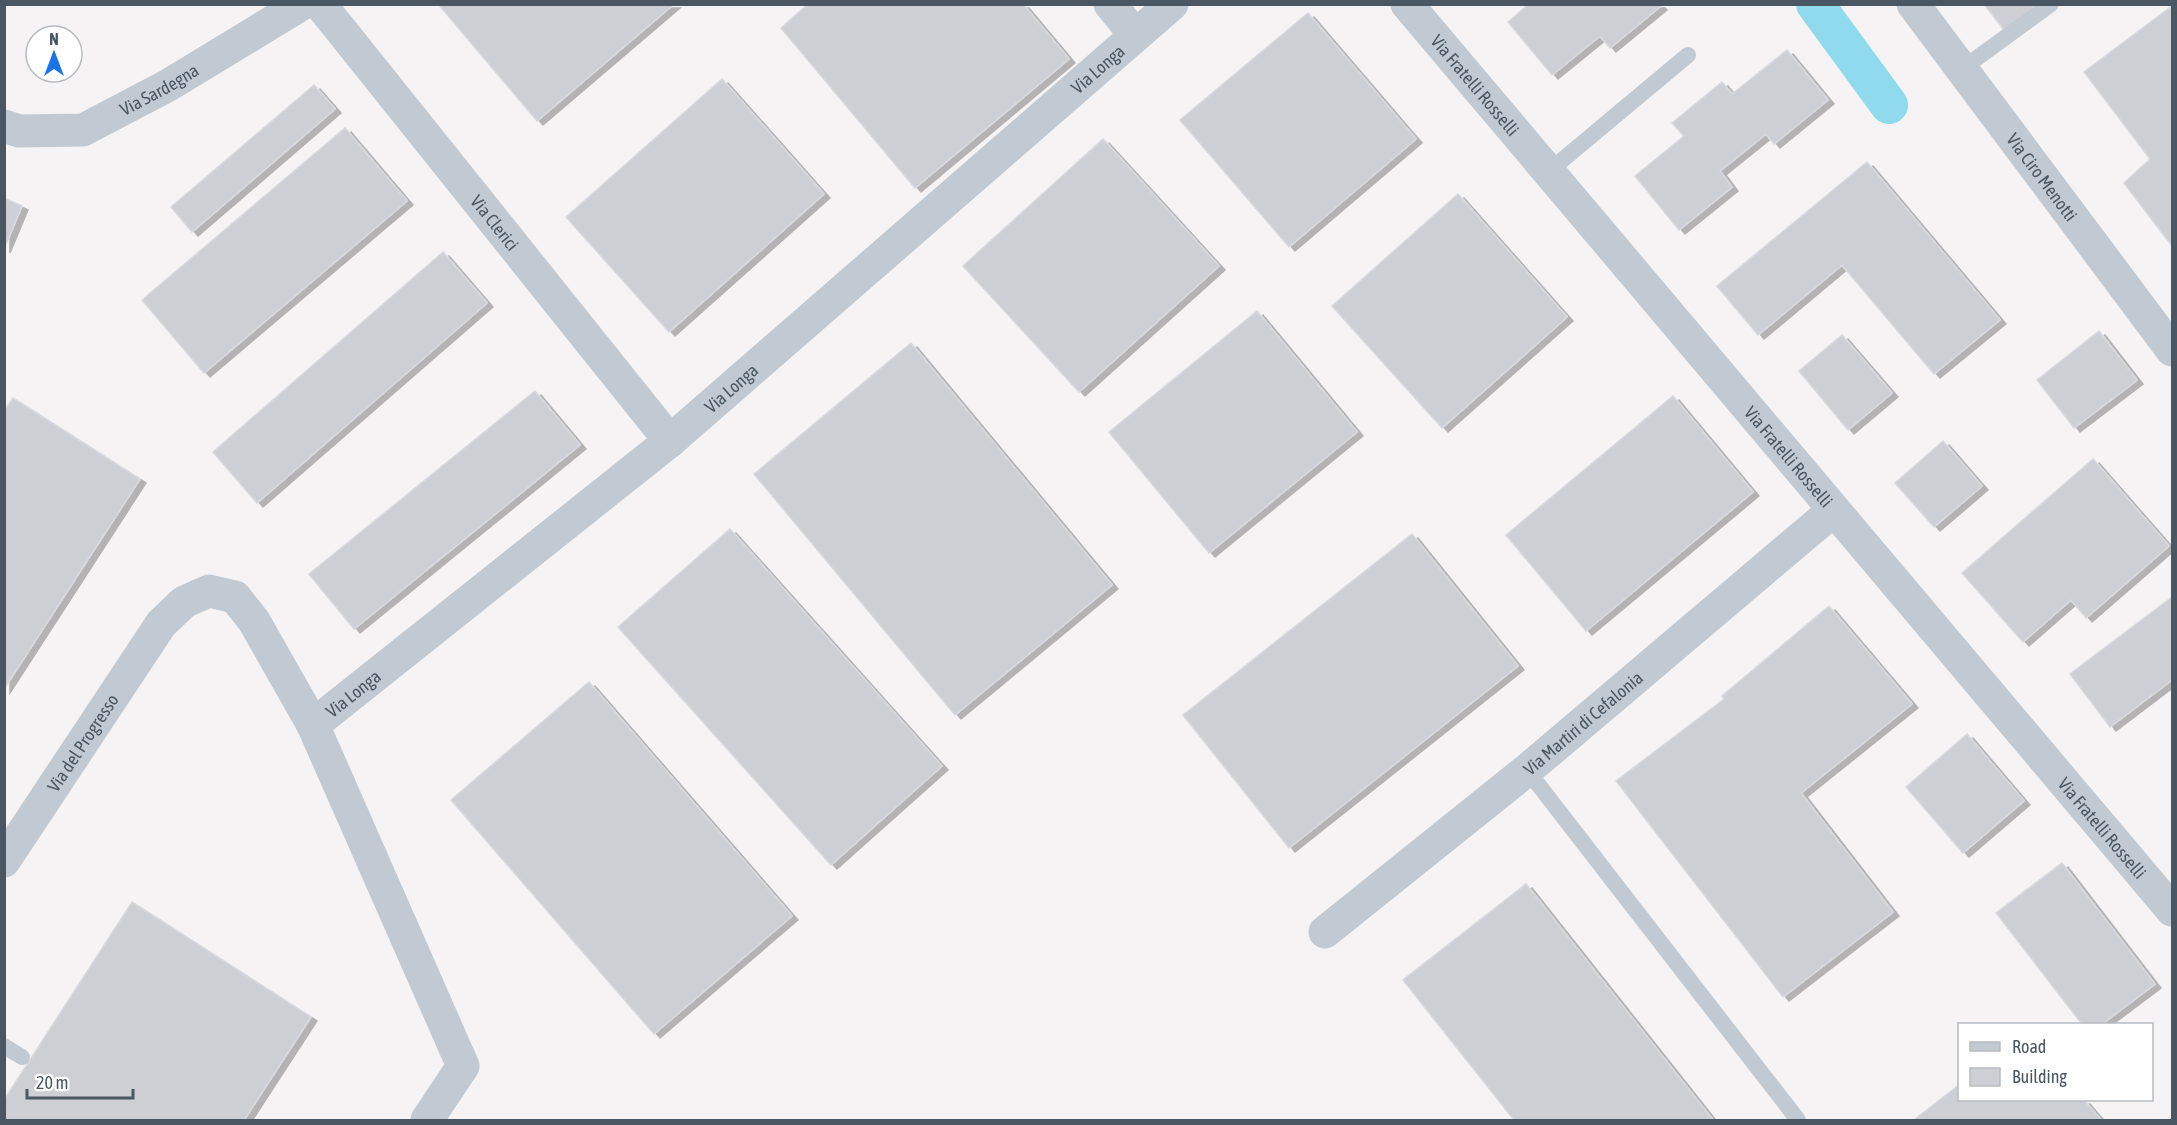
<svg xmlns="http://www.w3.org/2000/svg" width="2177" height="1125" font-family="'Asap Condensed',sans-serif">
	<defs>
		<filter id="shadow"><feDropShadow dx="6" dy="4" stdDeviation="0" flood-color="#0004"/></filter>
	</defs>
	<rect width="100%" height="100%" fill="#f5f3f3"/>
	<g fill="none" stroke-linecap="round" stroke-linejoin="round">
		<path stroke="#90daee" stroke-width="38" d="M1815,4L1889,105"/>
	</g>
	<g fill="#cdcfd5" stroke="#d7d9de" stroke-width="1.5" filter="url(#shadow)">
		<path d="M438,4H674L537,121Z"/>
		<path d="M808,4H1023L1069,59L915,188L781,28Z"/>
		<path d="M1529,4H1659L1661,6L1610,48L1600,36L1552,75L1508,22Z"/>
		<path d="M1984,4H2037L2004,30Z"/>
		<path d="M2172,6V246L2124,183L2150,159L2084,72Z"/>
		<path d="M1308,13L1416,139L1289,247L1180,120Z"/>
		<path d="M1787,50L1828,100L1774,144L1766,134L1720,171L1732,187L1679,230L1635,176L1684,136L1672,123L1722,82L1732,94Z"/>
		<path d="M722,79L824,194L669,332L566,217Z"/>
		<path d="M314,85L335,109L192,232L171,207Z"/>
		<path d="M345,128L407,201L204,373L142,300Z"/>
		<path d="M1103,139L1219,266L1079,392L963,266Z"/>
		<path d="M1867,162L2000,320L1934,374L1842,265L1758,335L1717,286Z"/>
		<path d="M1458,194L1567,317L1442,428L1332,306Z"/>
		<path d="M4,198L22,206L4,249Z"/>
		<path d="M443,252L487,303L257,503L213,452Z"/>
		<path d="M1257,311L1357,432L1209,553L1109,432Z"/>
		<path d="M2099,331L2137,380L2074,428L2037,380Z"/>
		<path d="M1842,335L1892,393L1848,430L1799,371Z"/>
		<path d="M911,343L1112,585L955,715L754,474Z"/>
		<path d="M535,391L580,445L354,629L309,574Z"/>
		<path d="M1673,396L1753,492L1586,631L1506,535Z"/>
		<path d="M13,398L140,479L4,689V411Z"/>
		<path d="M1943,441L1982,486L1934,527L1895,483Z"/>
		<path d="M2093,459L2169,546L2086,618L2071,600L2023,642L1962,573Z"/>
		<path d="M730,529L942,766L831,865L618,627Z"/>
		<path d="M1412,534L1518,666L1289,848L1183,715Z"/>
		<path d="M2172,597V680L2110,727L2070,674Z"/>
		<path d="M1829,606L1912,704L1801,793L1893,912L1783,997L1616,781L1724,699L1722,696Z"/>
		<path d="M589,682L792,916L654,1034L451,800Z"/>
		<path d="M1967,734L2024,801L1963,853L1906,787Z"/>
		<path d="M2062,863L2155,984L2102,1024H2082L1996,913Z"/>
		<path d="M1526,884L1713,1120H1514L1403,980Z"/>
		<path d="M132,902L311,1017L244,1120H4V1100Z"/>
		<path d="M1960,1084V1100H2084L2101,1120H1914Z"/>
	</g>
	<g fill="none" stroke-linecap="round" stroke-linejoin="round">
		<g stroke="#c1cad2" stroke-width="16">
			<path d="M1962,69L2051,4"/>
			<path d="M1548,172L1688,55"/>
			<path d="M1527,770L1798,1120"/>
			<path d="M4,1046L22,1057"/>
		</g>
		<g stroke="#c1cad2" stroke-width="33">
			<path id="s1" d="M320,4L670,441"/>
			<path d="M1110,4L1135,35"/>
			<path id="s2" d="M1407,4L2172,910"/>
			<path id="s3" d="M1913,4L2172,350"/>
			<path id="s4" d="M4,126L19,131L83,130L167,86L302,4"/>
			<path id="s5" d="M313,725L670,441L1172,4"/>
			<path id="s6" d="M4,861L161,624L184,602L209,591L235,597L254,621L313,725L463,1066L427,1120"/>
			<path id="s7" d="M1325,932L1527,770L1834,510"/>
		</g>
	</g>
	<g text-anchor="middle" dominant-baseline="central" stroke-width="4.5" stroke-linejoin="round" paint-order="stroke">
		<g font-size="18" fill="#4a5661" stroke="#fff">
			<text stroke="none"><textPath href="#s5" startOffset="1023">Via Longa</textPath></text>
			<text stroke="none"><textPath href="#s2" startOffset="106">Via Fratelli Rosselli</textPath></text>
			<text stroke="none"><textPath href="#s4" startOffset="166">Via Sardegna</textPath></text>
			<text stroke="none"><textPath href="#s3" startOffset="216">Via Ciro Menotti</textPath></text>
			<text stroke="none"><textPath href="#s1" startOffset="280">Via Clerici</textPath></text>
			<text stroke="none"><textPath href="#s5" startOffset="537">Via Longa</textPath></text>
			<text stroke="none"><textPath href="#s2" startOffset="592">Via Fratelli Rosselli</textPath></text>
			<text stroke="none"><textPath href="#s5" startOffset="51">Via Longa</textPath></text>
			<text stroke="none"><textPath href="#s7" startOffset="332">Via Martiri di Cefalonia</textPath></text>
			<text stroke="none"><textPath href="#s6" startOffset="142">Via del Progresso</textPath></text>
			<text stroke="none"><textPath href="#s2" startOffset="1078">Via Fratelli Rosselli</textPath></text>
		</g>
	</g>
	<rect width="2177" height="1125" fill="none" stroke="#4a5661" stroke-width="12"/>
	<rect x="1958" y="1023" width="195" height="78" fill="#ffffff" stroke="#b7bbc0" stroke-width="1.5"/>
	<rect x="1970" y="1042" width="30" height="9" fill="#c1cad2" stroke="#b7bbc0" stroke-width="1.5"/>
	<text x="2012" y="1053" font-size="18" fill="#4a5661">Road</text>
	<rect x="1970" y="1068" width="30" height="18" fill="#cdcfd5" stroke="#b7bbc0" stroke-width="1.5"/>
	<text x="2012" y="1083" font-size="18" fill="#4a5661">Building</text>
	<g transform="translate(54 54)"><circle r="28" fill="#ffffff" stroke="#b7bbc0" stroke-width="1.5"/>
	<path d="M0-4.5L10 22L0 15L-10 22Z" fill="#1a73e8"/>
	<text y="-9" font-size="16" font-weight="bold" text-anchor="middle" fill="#4a5661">N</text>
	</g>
	<path d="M27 1089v9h106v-9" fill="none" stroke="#4a5661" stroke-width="3"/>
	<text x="36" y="1089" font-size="18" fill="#4a5661" stroke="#ffffff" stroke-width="4.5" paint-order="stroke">20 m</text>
</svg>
